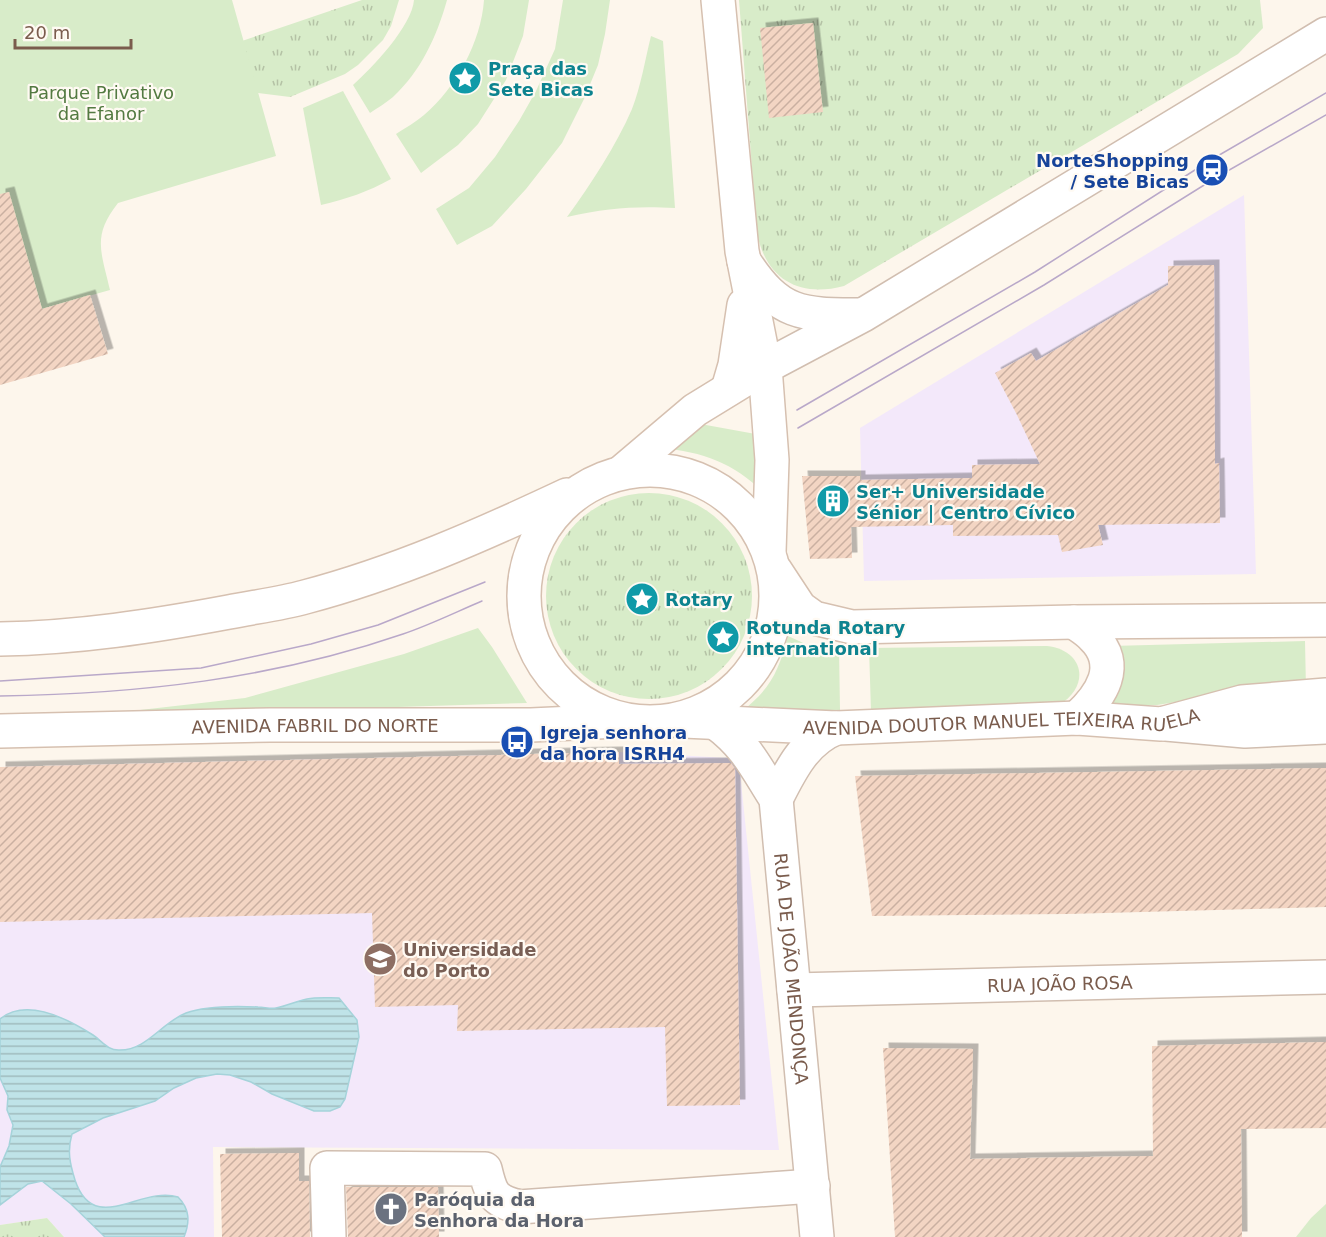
<svg xmlns="http://www.w3.org/2000/svg" width="1326" height="1237" font-family="'DejaVu Sans',sans-serif">
	<defs>
		<pattern id="grass-tufts" width="24" height="20" patternUnits="userSpaceOnUse" patternTransform="scale(1.5)"><rect width="24" height="20" fill="#d8ecc9"/><path d="M3 7l-1-3M5 7V3M7 7l1-3M15 17l-1-3M17 17v-4M19 17l1-3" fill="none" stroke="#b4c2a5"/></pattern>
		<pattern id="water-rules" width="6" height="5" patternUnits="userSpaceOnUse" patternTransform="scale(1.5)"><rect width="6" height="5" fill="#bfe3e8"/><path d="M0 2.5h6" fill="none" stroke="#a0bbbe"/></pattern>
		<pattern id="building-hatch" width="6" height="6" patternUnits="userSpaceOnUse" patternTransform="scale(1.5)"><rect width="6" height="6" fill="#f3d5c3"/><path d="M-1 1l2-2M0 6l6-6M5 7l2-2" fill="none" stroke="#cab0a1"/></pattern>
		<filter id="shadow"><feDropShadow dx="5.5" dy="-5.5" stdDeviation="0" flood-color="#0004"/></filter>
	</defs>
	<rect width="100%" height="100%" fill="#fdf6ec"/>
	<g fill="#f3e8fa">
		<path d="M1244,195L1256,574L864,581L860,428Z"/>
		<path d="M619,752L729,758L737,763L740,772L779,1150L213,1147L214,1237H64L47,1218L0,1225V767Z"/>
	</g>
	<g fill="url(#grass-tufts)">
		<path d="M362,0H399L391,26L383,40L358,65L345,74L290,97L249,92L236,43Z"/>
		<path d="M739,0H1260L1263,28L1238,54L844,286C799,298 766,279 757,233Z"/>
		<circle cx="649" cy="596" r="103"/>
		<path d="M47,1218L64,1237H0V1225Z"/>
	</g>
	<g fill="#d8ecc9">
		<path d="M0,0H232L276,156L118,203C92,236 101,251 110,290L42,309L22,240L0,246Z"/>
		<path d="M414,0H447C437,36 421,71 393,97C386,103 377,108 370,113L353,85C372,68 412,26 414,0Z"/>
		<path d="M484,0H529L523,36L506,80L478,124L458,145L421,173L396,134C405,128 416,122 424,115C456,88 481,42 484,0Z"/>
		<path d="M563,0H610L605,34L598,65L584,99L562,143L526,189L492,226L457,245L436,209L469,188L495,157L519,121L536,91L555,49Z"/>
		<path d="M651,36L663,41L675,208C634,206 608,208 567,217C591,184 616,146 632,109C641,86 645,60 651,36Z"/>
		<path d="M343,91L391,179C368,192 346,199 321,205L303,108Z"/>
		<path d="M695,423L761,435L765,494C734,463 704,452 660,448Z"/>
		<path d="M478,628L492,647L527,703L79,717L245,698L404,654Z"/>
		<path d="M788,636L810,646L839,648L840,710L738,714C769,691 778,674 788,636Z"/>
		<path d="M1305,641L1306,689L1214,696L1157,705L1108,706L1111,646Z"/>
		<path d="M1047,646C1084,650 1091,686 1059,705L871,711L869,648Z"/>
		<path d="M1326,1204V1237H1296L1311,1218Z"/>
	</g>
	<path fill="url(#water-rules)" stroke="#a5d3da" stroke-width="1.5" d="M339,998L357,1020L359,1037L345,1099L340,1107L330,1111H314L272,1094L251,1082L230,1075L217,1074L196,1078L174,1088L155,1101L103,1118L72,1134C67,1151 70,1164 75,1180C94,1237 141,1185 178,1197C190,1209 190,1222 184,1237H105L71,1204L42,1181L28,1184L0,1205V1167L9,1146L13,1125L7,1110L8,1096L0,1078V1019C27,997 68,1019 93,1035C102,1041 108,1051 120,1050C147,1050 161,1023 186,1013C205,1006 237,1006 258,1007C264,1007 270,1009 276,1008C287,1006 296,1001 307,999C317,997 328,998 339,998Z"/>
	<g fill="url(#building-hatch)" filter="url(#shadow)">
		<path d="M813,23L823,112L769,118L760,28Z"/>
		<path d="M9,192L42,309L90,295L108,354L0,385V194Z"/>
		<path d="M1214,265L1215,464L1219,463L1220,523L1098,525L1103,545L1062,552L1058,535L953,536V525L851,527L852,558L810,559L802,476H860V480L972,478V465L1040,464L1017,415L995,373L1031,353L1036,361L1168,285V266Z"/>
		<path d="M619,752V764L731,763L735,769L740,1105L667,1106L665,1027L457,1031L458,1005L375,1007L372,913L0,922V767Z"/>
		<path d="M1326,768V907L1068,914L872,916L855,776Z"/>
		<path d="M1326,1042V1128L1241,1129L1242,1237H895L883,1048L973,1049L970,1159L1153,1156L1152,1046Z"/>
		<path d="M299,1153V1181H309L310,1237H222L220,1154Z"/>
		<path d="M346,1187H438L439,1237H348Z"/>
	</g>
	<g fill="none" stroke-linecap="round" stroke-linejoin="round">
		<g stroke="#d1beb0" stroke-width="36">
			<g id="minor">
				<path id="s1" d="M794,990L1326,977"/>
				<path d="M329,1237L327,1168L485,1169C491,1194 493,1200 519,1207L813,1186"/>
			</g>
		</g>
		<g stroke="#d1beb0" stroke-width="36">
			<g id="tertiary">
				<path d="M744,261C779,315 801,315 861,315"/>
				<path d="M765,367L863,315L1326,34"/>
				<path id="s2" d="M716,723C747,746 756,768 776,799L817,1237"/>
				<path d="M1166,724L1245,731L1326,727"/>
				<path d="M776,799C790,771 805,740 836,728"/>
			</g>
		</g>
		<g stroke="#d6c0b0" stroke-width="36">
			<g id="secondary">
				<path d="M718,0L742,251L765,367L772,460L769,552"/>
				<path d="M728,389L735,365L744,305"/>
				<circle cx="650" cy="596" r="126"/>
				<path d="M623,471L695,410L765,367"/>
				<path d="M775,570L800,608L814,618L852,627L1074,622L1326,620"/>
				<path d="M1074,622C1081,627 1088,631 1093,637C1122,665 1101,696 1077,718"/>
				<path d="M0,639C77,638 154,626 229,612C254,607 280,604 305,597C396,573 482,535 567,495"/>
				<path id="s3" d="M684,721L836,728L1077,718L1161,724L1242,702L1326,695"/>
				<path id="s4" d="M0,731L270,725H531L618,721"/>
			</g>
		</g>
		<use href="#minor" stroke="#fff" stroke-width="33"/>
		<use href="#tertiary" stroke="#fff" stroke-width="33"/>
		<use href="#secondary" stroke="#fff" stroke-width="33"/>
		<g stroke="#b9a8c9" stroke-width="1.5">
			<path d="M797,410L1035,272L1209,161L1326,93"/>
			<path d="M798,428L1044,285L1217,177L1326,115"/>
			<path d="M0,681L201,668L311,644L378,625L485,582"/>
			<path d="M0,696C137,694 272,679 403,634C430,625 456,612 482,601"/>
		</g>
	</g>
	<defs>
		<g id="sight-disc" transform="scale(1.725)"><circle r="9.5" fill="#0f9aa8" stroke="#fffaf3"/><path d="M0-6L1.8-2.2L6-1.7L2.9 1.2L3.7 5.4L0 3.3L-3.7 5.4L-2.9 1.2L-6-1.7L-1.8-2.2Z" fill="#fff"/></g>
		<g id="station-disc" transform="scale(1.725)"><circle r="9.5" fill="#1a4fb4" stroke="#fffaf3"/><path d="M-3-6H3Q5-6 5-4V2Q5 4 3 4L4.5 6H3L1.5 4h-3L-3 6H-4.5L-3 4Q-5 4-5 2V-4Q-5-6-3-6ZM-3.5-4v3h7v-3ZM-3.5 1v1.5H-2V1ZM2 1v1.5H3.5V1Z" fill="#fff"/></g>
		<g id="building-disc" transform="scale(1.725)"><circle r="9.5" fill="#0f9aa8" stroke="#fffaf3"/><path d="M-4-6H4V6H1V3H-1V6H-4ZM-2.5-4.3h1.7v1.8h-1.7ZM.8-4.3h1.7v1.8H.8ZM-2.5-1h1.7V.8h-1.7ZM.8-1h1.7V.8H.8Z" fill="#fff"/></g>
		<g id="bus-disc" transform="scale(1.725)"><circle r="9.5" fill="#1a4fb4" stroke="#fffaf3"/><path d="M-5-6H5V4H4V6H2V4H-2V6H-4V4H-5ZM-3.5-4V0h7V-4ZM-3.5 1.2v1.5H-2V1.2ZM2 1.2v1.5H3.5V1.2Z" fill="#fff"/></g>
		<g id="university-disc" transform="scale(1.725)"><circle r="9.5" fill="#8d6e63" stroke="#fffaf3"/><path d="M0-5L7-2L0 1L-7-2ZM-4 1L0 2.5L4 1V4Q0 6-4 4Z" fill="#fff"/></g>
		<g id="church-disc" transform="scale(1.725)"><circle r="9.5" fill="#6b7280" stroke="#fffaf3"/><path d="M-1.2-6h2.4v3.5h3.3v2.4h-3.3V6h-2.4V-.1h-3.3v-2.4h3.3Z" fill="#fff"/></g>
	</defs>
	<g fill-rule="evenodd">
		<use href="#sight-disc" x="465" y="78"/>
		<use href="#station-disc" x="1212" y="170"/>
		<use href="#building-disc" x="833" y="501"/>
		<use href="#sight-disc" x="642" y="599"/>
		<use href="#sight-disc" x="723" y="637"/>
		<use href="#bus-disc" x="517" y="742"/>
		<use href="#university-disc" x="380" y="959"/>
		<use href="#church-disc" x="391" y="1209"/>
	</g>
	<g text-anchor="middle" dominant-baseline="central" stroke-width="4.5" stroke-linejoin="round" paint-order="stroke">
		<g font-size="18" font-weight="bold" fill="#0d838f" stroke="#fffaf3" text-anchor="start">
			<text x="488" y="68">Praça das<tspan x="488" dy="21">Sete Bicas</tspan></text>
			<text x="856" y="491">Ser+ Universidade<tspan x="856" dy="21">Sénior | Centro Cívico</tspan></text>
			<text x="665" y="599">Rotary</text>
			<text x="746" y="627">Rotunda Rotary<tspan x="746" dy="21">international</tspan></text>
		</g>
		<g font-size="18" fill="#537a41" stroke="#fffaf3">
			<text x="101" y="92">Parque Privativo<tspan x="101" dy="21">da Efanor</tspan></text>
		</g>
		<g font-size="18" font-weight="bold" fill="#164399" stroke="#fffaf3" text-anchor="end">
			<text x="1189" y="160">NorteShopping<tspan x="1189" dy="21">/ Sete Bicas</tspan></text>
			<text x="540" y="732" text-anchor="start">Igreja senhora<tspan x="540" dy="21">da hora ISRH4</tspan></text>
		</g>
		<g font-size="18" fill="#7a5c4d" stroke="#fffaf3">
			<text stroke="none"><textPath href="#s3" startOffset="318">AVENIDA DOUTOR MANUEL TEIXEIRA RUELA</textPath></text>
			<text stroke="none"><textPath href="#s4" startOffset="315">AVENIDA FABRIL DO NORTE</textPath></text>
			<text stroke="none"><textPath href="#s2" startOffset="268">RUA DE JOÃO MENDONÇA</textPath></text>
			<text stroke="none"><textPath href="#s1" startOffset="266">RUA JOÃO ROSA</textPath></text>
		</g>
		<g font-size="18" font-weight="bold" fill="#785e54" stroke="#fffaf3" text-anchor="start">
			<text x="403" y="949">Universidade<tspan x="403" dy="21">do Porto</tspan></text>
		</g>
		<g font-size="18" font-weight="bold" fill="#5b616d" stroke="#fffaf3" text-anchor="start">
			<text x="414" y="1199">Paróquia da<tspan x="414" dy="21">Senhora da Hora</tspan></text>
		</g>
	</g>
	<path d="M15 39v9h116v-9" fill="none" stroke="#7a5c4d" stroke-width="3"/>
	<text x="24" y="39" font-size="18" fill="#7a5c4d" stroke="#fffaf3" stroke-width="4.5" paint-order="stroke">20 m</text>
</svg>
